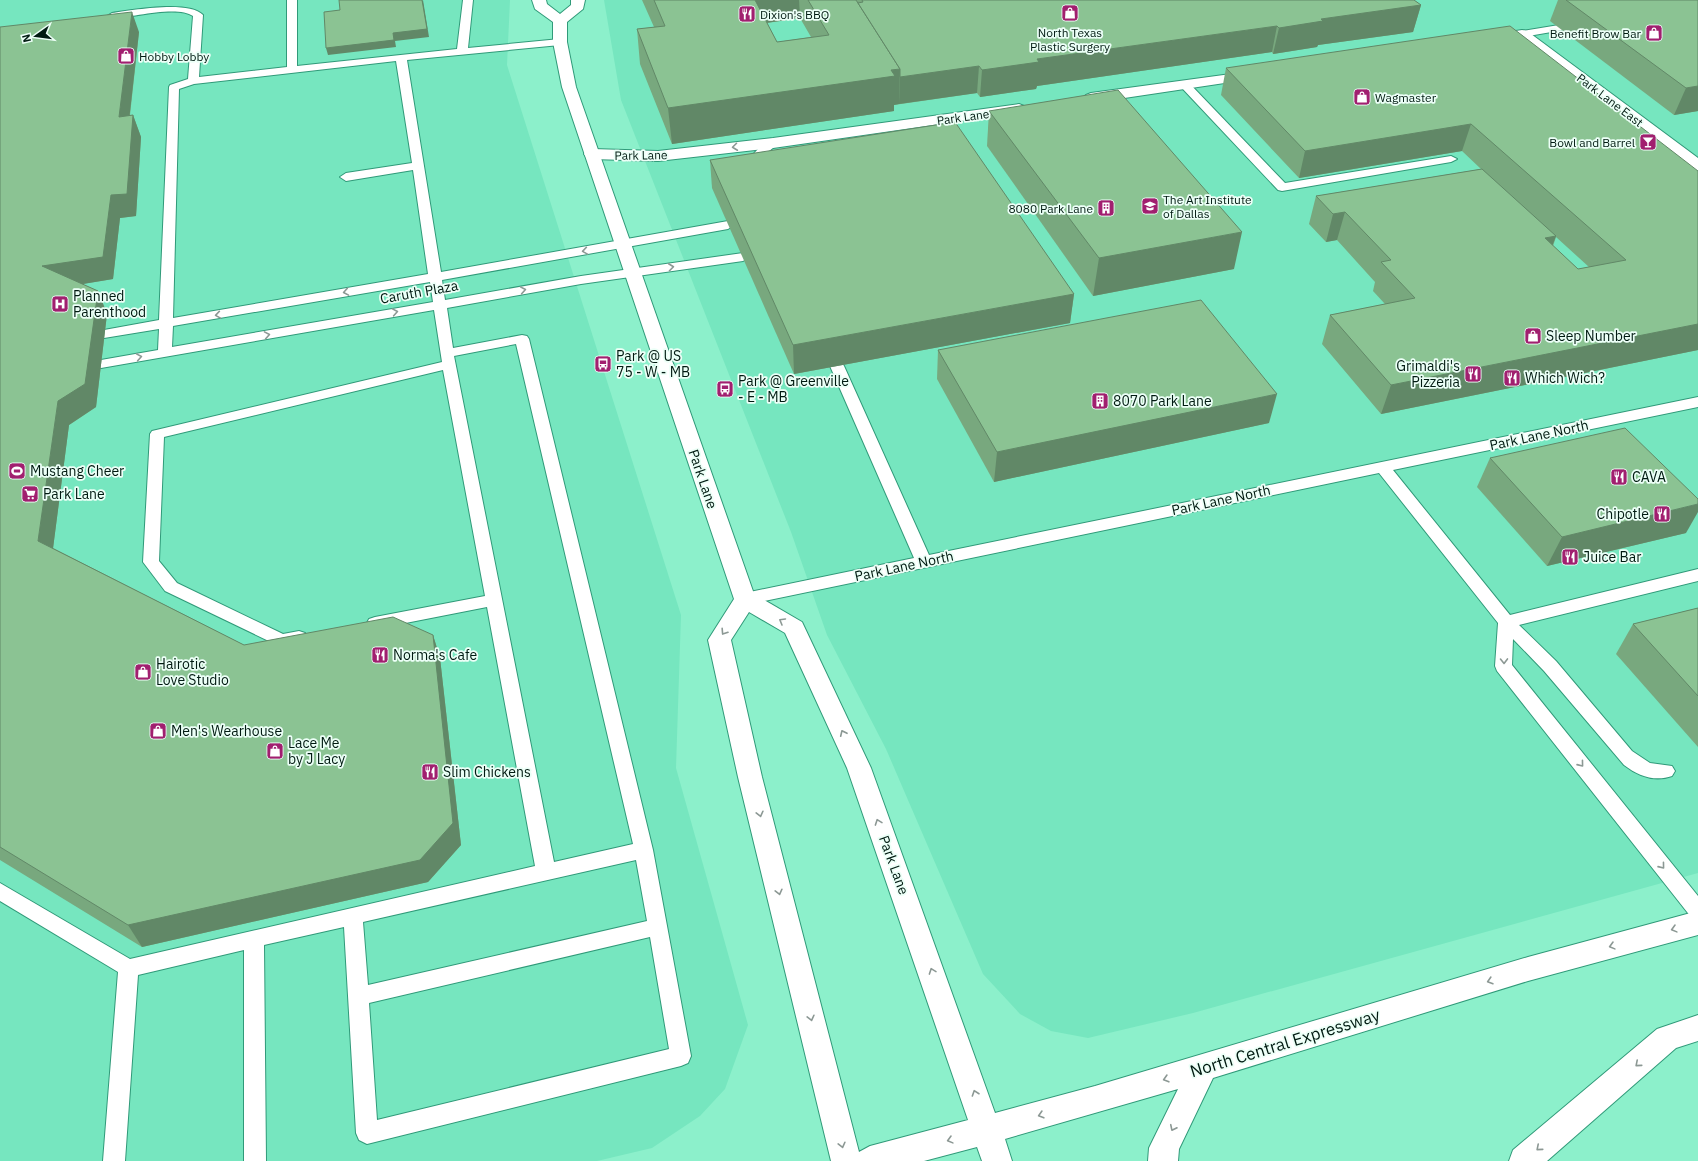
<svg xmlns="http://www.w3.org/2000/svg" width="1698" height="1161" font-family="'IBM Plex Sans',sans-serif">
	<rect width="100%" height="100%" fill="#8cf0cb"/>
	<g fill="#76e6bf">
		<path d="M0,0H510L507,65L681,615L676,768L748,1025L725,1089L700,1116L652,1148L597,1161H0Z"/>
		<path d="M604,0H1698V873L1193,1013L1088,1038L1051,1031L1020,1014L983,974L886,749L827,635L791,532L621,100Z"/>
	</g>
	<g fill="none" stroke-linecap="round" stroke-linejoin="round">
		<g stroke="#309a79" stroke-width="2">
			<g id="service">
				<path d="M287,0H297V66L457,49L463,0H473L468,48L560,39L565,42L560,45L407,60L441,272L728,221L734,225L728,229L442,280L445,300L581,276L743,253L749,257L743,261L581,284L447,308L453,348L522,335L527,336L529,339L653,850L691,1056L688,1063L681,1066L367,1144L359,1140L356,1133L344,927L264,945L266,1161H244V950L138,975L125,1161H103L118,972L0,901V883L130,959L535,866L487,607L375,629L369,627L367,623L369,619L375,617L485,596L443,370L164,437L159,561L177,583L283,634L299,631L305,633L307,637L305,641L281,646L275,644L165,591L143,562L150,434L152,431L442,362L434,310L101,368L96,367L94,364L96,361L101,360L158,350L159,329L104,338L99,337L97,334L99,331L104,330L159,320L169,87L170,85L188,79L193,16C178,5 131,17 112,19L107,16L112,13C133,10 189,0 203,15L199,77L287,67ZM396,61L412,163L346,173L340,177L346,181L413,170L428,274L173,318L179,89L194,84ZM430,282L433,302L172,347L173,326ZM516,344L633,844L554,862L454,356ZM636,860L647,921L368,985L363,922ZM650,937L669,1049L377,1120L369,1003Z"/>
				<path d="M1559,25L1563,26L1564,28L1563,30L1522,37L1517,34L1522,31Z"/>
				<path d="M1185,82L1189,83L1285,183L1451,156L1457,159L1451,162L1282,191L1278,190L1181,87L1180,85Z"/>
				<path d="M773,140L779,143L763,156L752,172H744L742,170C750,159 759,143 773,140Z"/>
				<path d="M837,362L842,363L844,366L929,555L1698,397V407L1393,470L1510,615L1698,569V581L1519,625L1556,661L1632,751L1650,763L1672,766L1675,771L1672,776C1655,782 1638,776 1624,765L1544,671L1513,639L1512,665L1698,896V919L1691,917L1497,671L1495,666L1498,623L1379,473L745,605L739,603L737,599L739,595L745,593L914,558L830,366L832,363Z"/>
			</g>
		</g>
		<g stroke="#309a79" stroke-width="2">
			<g id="minor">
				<path d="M1522,30L1527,31L1698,158V171L1692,169L1519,39L1491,43L1486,42L1484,39L1486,36L1491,35Z"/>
				<path d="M1253,71L1258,72L1260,75L1258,78L1091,103L1086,101L1083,98L1086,95L1091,93Z"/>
				<path d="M1019,104L1024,106L1027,109L1024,112L773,148L658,161L592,159L586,157L584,154L586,151L592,149L658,151L773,138Z"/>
			</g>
		</g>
		<g stroke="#309a79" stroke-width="2">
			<path id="secondary" d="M532,0H546L547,4L560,14L571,5V0H585L583,9L567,22V42L576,87L754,594L802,622L871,768L995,1113L1095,1086L1528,957L1698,911V935L1528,981L1213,1078L1179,1149L1178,1161H1148L1149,1148L1178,1089L1005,1139L1012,1161H982L977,1147L924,1161H831L738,777L708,640L734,599L562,87L553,42V22L535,9ZM749,612L785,633L847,768L968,1120L870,1146L859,1152L762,777L731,640Z"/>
		</g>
		<g stroke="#309a79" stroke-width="2">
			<path id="motorway" d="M1698,1015V1041L1676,1048L1547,1161H1509L1513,1150L1657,1029Z"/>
		</g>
		<use href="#service" fill="#fff" fill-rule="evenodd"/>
		<use href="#minor" fill="#fff" fill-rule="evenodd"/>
		<use href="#secondary" fill="#fff" fill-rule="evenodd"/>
		<use href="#motorway" fill="#fff" fill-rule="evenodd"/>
	</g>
	<g fill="#78a87e" fill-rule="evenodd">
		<path d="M642,0H1414L1421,5L1413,32L1318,45L1317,47L1273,54L1272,52L1037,86L1036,89L980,97L977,93L894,105V111L672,144L640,64L637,29L654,27ZM800,18L811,37L777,42L767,23Z"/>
		<path d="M1558,0H1698V111L1674,115L1550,21Z"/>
		<path d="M0,27L139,32L130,115H133L141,137L136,216L120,218L113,279L82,284L98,291L107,314L96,407L69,425L53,548L244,645L433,635L440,658L461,845L428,882L142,947L0,860Z"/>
		<path d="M1226,68L1698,171V350L1381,414L1322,344L1330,315L1385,304L1373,291L1375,282L1337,240L1326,242L1309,224L1316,196L1481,169L1462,151L1299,178L1221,95ZM1556,237L1589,267L1578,269L1553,246Z"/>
		<path d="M989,111L1234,269L1093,296L987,146Z"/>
		<path d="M710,160L1074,294L1070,323L794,374L712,188Z"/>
		<path d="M938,350L1269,423L994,482L937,379Z"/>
		<path d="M1490,458L1686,533L1547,566L1477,487Z"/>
		<path d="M1698,608V747L1616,654L1633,624Z"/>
	</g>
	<g fill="#618867">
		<path d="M423,0L429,37L395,41L396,47L328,55L326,48L393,33Z"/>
		<path d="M750,0H799L800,18L751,25Z"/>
		<path d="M1421,5L1413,32L1318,45L1317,47L1273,54L1279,28L1321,19Z"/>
		<path d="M132,12L139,32L127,138L119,117Z"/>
		<path d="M1277,26L1272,52L1037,86L1036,89L980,97L982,70L1037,59Z"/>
		<path d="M979,66L977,93L899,104L900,77Z"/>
		<path d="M900,69L899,104L894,105V111L672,144L668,108Z"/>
		<path d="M1698,86V111L1674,115L1686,88Z"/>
		<path d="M133,115L141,137L136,216L120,218L113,279L53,289L42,266Z"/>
		<path d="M1471,124L1462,151L1299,178L1305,151Z"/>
		<path d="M1345,212L1337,240L1326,242L1333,214Z"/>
		<path d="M1242,232L1234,269L1093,296L1099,258Z"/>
		<path d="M1556,236L1545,265V238Z"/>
		<path d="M98,291L107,314L96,407L69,425L51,564L38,541L58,401Z"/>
		<path d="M1074,294L1070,323L794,374L793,345Z"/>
		<path d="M1698,324V350L1381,414L1391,385Z"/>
		<path d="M1277,394L1269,423L994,482L997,452Z"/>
		<path d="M1698,504V512L1686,533L1547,566L1562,537Z"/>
		<path d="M433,635L440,658L461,845L428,882L142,947L128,925Z"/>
	</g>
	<g fill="#8bc393" stroke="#618867">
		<path d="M339,0H422L427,29L393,33L394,40L326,48L324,12L340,10Z"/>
		<path d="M654,0H755L777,42L829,35L808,0H856L900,69L891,70L895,76L668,108L637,29L665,26Z"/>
		<path d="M862,0H1414L1421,5L1321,19L1323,21L1279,28L1277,26L1037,59L1039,62L982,70L979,66L900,77V69L858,3L863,2Z"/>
		<path d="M1566,0H1698V86L1686,88Z"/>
		<path d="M132,12L119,117L133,115L127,194L111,195L103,257L42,266L98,291L85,384L58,401L38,541L244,645L393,617L433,635L453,823L420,860L128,925L0,847V27Z"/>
		<path d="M1510,26L1698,171V324L1391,385L1330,315L1415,298L1381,262L1391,260L1345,212L1333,214L1316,196L1482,169L1556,236L1545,238L1578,269L1626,260L1471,124L1305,151L1226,68Z"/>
		<path d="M1118,90L1242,232L1099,258L989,111Z"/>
		<path d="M955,122L1074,294L793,345L710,160Z"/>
		<path d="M1201,300L1277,394L997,452L938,350Z"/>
		<path d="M1625,428L1698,499V504L1562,537L1490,458Z"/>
		<path d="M1698,608V696L1633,624Z"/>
	</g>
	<defs><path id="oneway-chevron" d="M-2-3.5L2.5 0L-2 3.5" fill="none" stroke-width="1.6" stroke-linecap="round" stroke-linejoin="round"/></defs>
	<g stroke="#8c9894">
		<use href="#oneway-chevron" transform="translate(735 147) rotate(173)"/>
		<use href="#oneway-chevron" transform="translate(585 251) rotate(171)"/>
		<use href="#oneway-chevron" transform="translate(671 267) rotate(-7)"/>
		<use href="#oneway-chevron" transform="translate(523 290) rotate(-10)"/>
		<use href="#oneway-chevron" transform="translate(346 292) rotate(170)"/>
		<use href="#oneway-chevron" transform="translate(395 312) rotate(-10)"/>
		<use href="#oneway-chevron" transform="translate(218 315) rotate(171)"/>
		<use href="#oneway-chevron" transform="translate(267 335) rotate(-10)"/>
		<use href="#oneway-chevron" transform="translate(139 357) rotate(-10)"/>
		<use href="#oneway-chevron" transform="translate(782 621) rotate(-150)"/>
		<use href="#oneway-chevron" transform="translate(724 632) rotate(123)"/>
		<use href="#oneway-chevron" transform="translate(1504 661) rotate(89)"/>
		<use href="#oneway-chevron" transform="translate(843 733) rotate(-115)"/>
		<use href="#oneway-chevron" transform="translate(1581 764) rotate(51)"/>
		<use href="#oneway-chevron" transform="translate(760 814) rotate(76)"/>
		<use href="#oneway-chevron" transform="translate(878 822) rotate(-110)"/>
		<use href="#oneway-chevron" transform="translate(1662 866) rotate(51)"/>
		<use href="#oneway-chevron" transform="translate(779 892) rotate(76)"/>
		<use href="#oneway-chevron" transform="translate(1674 929) rotate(165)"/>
		<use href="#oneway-chevron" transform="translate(1612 946) rotate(165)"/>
		<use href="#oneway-chevron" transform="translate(932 971) rotate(-110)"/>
		<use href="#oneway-chevron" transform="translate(1490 981) rotate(163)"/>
		<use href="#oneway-chevron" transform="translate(811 1018) rotate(76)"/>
		<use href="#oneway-chevron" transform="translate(1638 1064) rotate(139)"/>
		<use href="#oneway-chevron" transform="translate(1166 1079) rotate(164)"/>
		<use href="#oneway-chevron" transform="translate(975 1093) rotate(-109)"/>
		<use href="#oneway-chevron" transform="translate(1041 1115) rotate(164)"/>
		<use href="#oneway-chevron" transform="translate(1173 1128) rotate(116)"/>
		<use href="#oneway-chevron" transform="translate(950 1140) rotate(165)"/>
		<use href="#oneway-chevron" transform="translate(842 1145) rotate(76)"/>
		<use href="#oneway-chevron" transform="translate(1539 1148) rotate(139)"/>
	</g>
	<defs>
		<g id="shop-square" transform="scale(0.9)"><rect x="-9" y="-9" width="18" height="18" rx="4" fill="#a11f6f" stroke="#ecfff7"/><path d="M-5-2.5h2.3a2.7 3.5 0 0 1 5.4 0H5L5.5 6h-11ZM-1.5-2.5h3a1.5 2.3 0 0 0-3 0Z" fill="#fff"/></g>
		<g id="restaurant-square" transform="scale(0.9)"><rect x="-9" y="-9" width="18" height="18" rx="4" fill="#a11f6f" stroke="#ecfff7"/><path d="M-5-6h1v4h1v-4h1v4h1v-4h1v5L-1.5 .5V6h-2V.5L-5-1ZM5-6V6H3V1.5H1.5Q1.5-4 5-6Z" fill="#fff"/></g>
		<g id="bar-square" transform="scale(0.9)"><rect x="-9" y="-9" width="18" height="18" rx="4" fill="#a11f6f" stroke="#ecfff7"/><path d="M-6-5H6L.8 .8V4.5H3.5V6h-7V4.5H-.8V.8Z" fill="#fff"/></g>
		<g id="university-square" transform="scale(0.9)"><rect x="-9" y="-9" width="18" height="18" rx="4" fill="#a11f6f" stroke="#ecfff7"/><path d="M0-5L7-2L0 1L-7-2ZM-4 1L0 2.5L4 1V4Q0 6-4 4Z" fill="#fff"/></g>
		<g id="building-square" transform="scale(0.9)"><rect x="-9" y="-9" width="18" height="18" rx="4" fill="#a11f6f" stroke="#ecfff7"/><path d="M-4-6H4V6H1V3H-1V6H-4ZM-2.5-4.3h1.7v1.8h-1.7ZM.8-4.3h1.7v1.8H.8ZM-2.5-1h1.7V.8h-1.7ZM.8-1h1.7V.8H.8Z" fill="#fff"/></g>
		<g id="hospital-square" transform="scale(0.9)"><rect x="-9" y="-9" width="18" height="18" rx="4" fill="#a11f6f" stroke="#ecfff7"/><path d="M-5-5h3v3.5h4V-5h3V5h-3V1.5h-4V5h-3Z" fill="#fff"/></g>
		<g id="bus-square" transform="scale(0.9)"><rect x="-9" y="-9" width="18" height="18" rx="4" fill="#a11f6f" stroke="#ecfff7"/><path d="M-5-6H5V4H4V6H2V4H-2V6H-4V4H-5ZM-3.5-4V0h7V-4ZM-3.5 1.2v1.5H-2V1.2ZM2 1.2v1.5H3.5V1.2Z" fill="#fff"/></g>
		<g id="stadium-square" transform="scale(0.9)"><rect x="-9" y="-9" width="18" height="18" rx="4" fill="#a11f6f" stroke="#ecfff7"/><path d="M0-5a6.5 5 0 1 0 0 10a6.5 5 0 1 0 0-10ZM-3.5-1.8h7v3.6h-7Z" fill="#fff"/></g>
		<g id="supermarket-square" transform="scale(0.9)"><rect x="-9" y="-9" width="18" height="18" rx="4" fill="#a11f6f" stroke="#ecfff7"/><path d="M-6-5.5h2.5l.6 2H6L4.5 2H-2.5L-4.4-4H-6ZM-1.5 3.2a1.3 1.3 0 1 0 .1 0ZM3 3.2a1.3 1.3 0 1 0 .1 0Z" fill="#fff"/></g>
	</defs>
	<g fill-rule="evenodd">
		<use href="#shop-square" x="1070" y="13"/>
		<use href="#restaurant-square" x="747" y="14"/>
		<use href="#shop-square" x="1654" y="33"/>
		<use href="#shop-square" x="126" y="56"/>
		<use href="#shop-square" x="1362" y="97"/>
		<use href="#bar-square" x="1648" y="142"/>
		<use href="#university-square" x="1150" y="206"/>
		<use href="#building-square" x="1106" y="208"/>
		<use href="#hospital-square" x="60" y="304"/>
		<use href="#shop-square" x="1533" y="336"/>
		<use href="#bus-square" x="603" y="364"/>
		<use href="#restaurant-square" x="1473" y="374"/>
		<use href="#restaurant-square" x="1512" y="378"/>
		<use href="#bus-square" x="725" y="389"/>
		<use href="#building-square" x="1100" y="401"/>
		<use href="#stadium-square" x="17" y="471"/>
		<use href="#restaurant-square" x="1619" y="477"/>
		<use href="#supermarket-square" x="30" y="494"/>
		<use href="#restaurant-square" x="1662" y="514"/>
		<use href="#restaurant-square" x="1570" y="557"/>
		<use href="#restaurant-square" x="380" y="655"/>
		<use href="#shop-square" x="143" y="672"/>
		<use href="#shop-square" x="158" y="731"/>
		<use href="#shop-square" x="275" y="751"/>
		<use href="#restaurant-square" x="430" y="772"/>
	</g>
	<g text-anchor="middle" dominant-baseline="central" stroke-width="3.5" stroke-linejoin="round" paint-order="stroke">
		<g font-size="12" fill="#001a11" stroke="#ecfff7" text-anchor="start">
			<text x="760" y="14">Dixion's BBQ</text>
			<text x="1070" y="32" text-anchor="middle">North Texas<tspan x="1070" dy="14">Plastic Surgery</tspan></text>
			<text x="1641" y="33" text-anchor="end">Benefit Brow Bar</text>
			<text x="139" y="56">Hobby Lobby</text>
			<text x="1375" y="97">Wagmaster</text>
			<text x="1635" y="142" text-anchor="end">Bowl and Barrel</text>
			<text x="1163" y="199">The Art Institute<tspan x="1163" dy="14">of Dallas</tspan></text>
			<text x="1093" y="208" text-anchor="end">8080 Park Lane</text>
		</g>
		<g font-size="12" fill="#001a11" stroke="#ecfff7">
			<text transform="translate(1610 100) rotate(37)">Park Lane East</text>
			<text transform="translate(963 117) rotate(-8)">Park Lane</text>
			<text transform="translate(641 155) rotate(-1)">Park Lane</text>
		</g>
		<g font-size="14" fill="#001a11" stroke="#ecfff7">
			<text transform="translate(419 292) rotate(-10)">Caruth Plaza</text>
			<text transform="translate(1539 435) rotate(-12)">Park Lane North</text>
			<text transform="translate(703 479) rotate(71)">Park Lane</text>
			<text transform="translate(1221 500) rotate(-12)">Park Lane North</text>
			<text transform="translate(904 566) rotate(-12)">Park Lane North</text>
			<text transform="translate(894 865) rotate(70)">Park Lane</text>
		</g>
		<g font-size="14" fill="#001a11" stroke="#ecfff7" text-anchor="start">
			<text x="73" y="296">Planned<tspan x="73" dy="16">Parenthood</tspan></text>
			<text x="1546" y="336">Sleep Number</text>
			<text x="616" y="356">Park @ US<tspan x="616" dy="16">75 - W - MB</tspan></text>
			<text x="1460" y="366" text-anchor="end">Grimaldi's<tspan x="1460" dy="16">Pizzeria</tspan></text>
			<text x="1525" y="378">Which Wich?</text>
			<text x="738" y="381">Park @ Greenville<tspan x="738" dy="16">- E - MB</tspan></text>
			<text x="1113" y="401">8070 Park Lane</text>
			<text x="30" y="471">Mustang Cheer</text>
			<text x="1632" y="477">CAVA</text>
			<text x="43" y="494">Park Lane</text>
			<text x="1649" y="514" text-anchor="end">Chipotle</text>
			<text x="1583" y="557">Juice Bar</text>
			<text x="393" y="655">Norma's Cafe</text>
			<text x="156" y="664">Hairotic<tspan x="156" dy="16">Love Studio</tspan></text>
			<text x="171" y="731">Men's Wearhouse</text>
			<text x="288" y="743">Lace Me<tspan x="288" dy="16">by J Lacy</tspan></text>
			<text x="443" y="772">Slim Chickens</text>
		</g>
		<g font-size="17" fill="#001a11" stroke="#ecfff7">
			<text transform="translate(1285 1043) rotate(-17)">North Central Expressway</text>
		</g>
	</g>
	<g transform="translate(36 36) rotate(256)" stroke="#ecfff7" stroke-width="3" paint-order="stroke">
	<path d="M0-3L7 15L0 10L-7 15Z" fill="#001a11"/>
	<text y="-6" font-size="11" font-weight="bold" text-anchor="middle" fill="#001a11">N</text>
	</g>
</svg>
